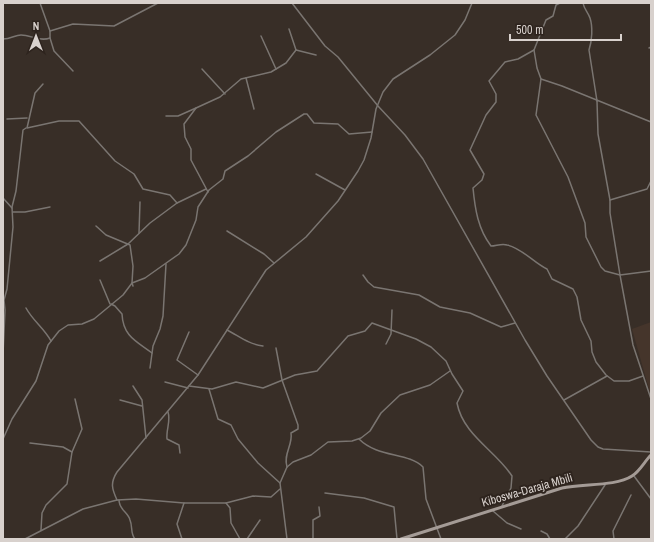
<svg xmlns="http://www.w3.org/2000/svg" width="654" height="542" font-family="'Archivo Narrow',sans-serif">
	<rect width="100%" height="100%" fill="#382e27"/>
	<path fill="#45352b" d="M651,322V396L632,329Z"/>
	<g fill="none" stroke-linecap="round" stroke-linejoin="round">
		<g stroke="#7a7571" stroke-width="1.5">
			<path d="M292,3L325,46L338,57L378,106L405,135L423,159L525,340L547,376L591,440L598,447L603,449L651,452"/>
			<path d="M560,3L556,5L553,16L546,20L534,50L518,59L505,62L489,81L496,94V102L486,115L470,150L484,174L482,180L473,188C475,209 478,229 491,246C496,246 502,243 507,245C522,248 534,263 547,269L552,279L573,289L577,297L581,320L591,341L592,352L596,362L606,375L614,381H629L643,376"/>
			<path d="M583,3C584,9 588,12 590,18C593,27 592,41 589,50L597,101"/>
			<path d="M289,29L296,50"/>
			<path d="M50,31L73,24L114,26L158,3"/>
			<path d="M261,36L276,69"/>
			<path d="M50,38L54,51L73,71"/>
			<path d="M3,39C11,39 15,35 21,35C31,35 40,42 50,38V31L40,3"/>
			<path d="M649,48L651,47"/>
			<path d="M296,50L316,55"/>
			<path d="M534,50L537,68L541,79L562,86L651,122"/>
			<path d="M202,69L225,94"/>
			<path d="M246,78L254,109"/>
			<path d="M541,79L536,115L568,177L585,223L586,237L601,267L605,271L620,275L633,345L651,399"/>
			<path d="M43,84L35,93L27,128L59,121H79L115,161L134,174L143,189L170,195L177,203"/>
			<path d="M597,101L598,134L610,200V213L620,275L651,271"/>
			<path d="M166,116H178L196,108"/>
			<path d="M7,119L27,118"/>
			<path d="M316,174L345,190"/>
			<path d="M208,192L191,160V149L185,137L184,124L196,108L220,97L241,79L271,72L286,63L296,50"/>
			<path d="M3,198L12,208"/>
			<path d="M610,200L647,189L651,181"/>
			<path d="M13,212H25L50,207"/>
			<path d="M96,226L106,235L130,245L133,266L132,283L133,286"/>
			<path d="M227,231L264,254L274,263"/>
			<path d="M139,233L140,202"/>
			<path d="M100,261L128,244L150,223L177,203L206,189"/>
			<path d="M363,275L368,282L374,287L419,295L440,307L470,313L501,327L515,323"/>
			<path d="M100,280L110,304"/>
			<path d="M111,304L115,306L122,314C123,336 136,341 152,353"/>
			<path d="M26,308C33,321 44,328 51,341"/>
			<path d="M227,330C239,336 248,344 263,346"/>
			<path d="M189,332L177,360L198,375"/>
			<path d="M386,344L391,334L392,310"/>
			<path d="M276,348L282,380L298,425V429L291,433C293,445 283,454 287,467"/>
			<path d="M3,354L5,310L4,300L7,289L13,227L12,207L16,191L23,130L26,128"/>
			<path d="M150,368L153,346L160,329L163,316L166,264"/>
			<path d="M165,382L188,388"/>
			<path d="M133,386L142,400L146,438"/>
			<path d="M189,386L212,389L236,382L263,388L295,375L317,371L348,336L365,331L372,323L416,339L431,347L446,361L452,374L463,391L457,403C463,435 496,451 512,476L511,488L502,506"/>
			<path d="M209,389L218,419L231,425L238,439L258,463L280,483"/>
			<path d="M120,400L142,406"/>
			<path d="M564,400L607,376"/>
			<path d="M168,412C171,421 166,429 167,439L179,445L180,453"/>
			<path d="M3,439L12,419L36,381L48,345L59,331L68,325L82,324L94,319L123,295L132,283L145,278L179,254L186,245L196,220L198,207L209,190L223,179L225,171L248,156L276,132L304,114H307L314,123L338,124L349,134L372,132"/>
			<path d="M359,439C378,458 408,452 423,467L426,499L441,539"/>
			<path d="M30,443L63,447L72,452"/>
			<path d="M634,476L651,499"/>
			<path d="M325,493L364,498L394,507L397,539"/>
			<path d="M117,500L136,499L184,503H226L253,496L271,497L280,489"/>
			<path d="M119,500C119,510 128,512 130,520C133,527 130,533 135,539"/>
			<path d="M226,503L230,508L231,523L240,539"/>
			<path d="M493,511L507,523L521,529"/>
			<path d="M41,530L42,513L46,505L67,484L72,452L82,429L75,399"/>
			<path d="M541,531L547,534L550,539"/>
			<path d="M25,539L83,509L117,500C112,489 110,483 117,472L198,375L266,270L306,237L338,201L358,171L364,160L371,138L376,109L383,92L393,79L430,55L455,35L465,20L472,3"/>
			<path d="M182,539L177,524L184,503"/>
			<path d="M247,539L260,520"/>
			<path d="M287,539L280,483L287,467L293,462L311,455L328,442L352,441L361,438L370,431L381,413L400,395L430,385L450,371"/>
			<path d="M313,539V520L320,516L319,507"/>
			<path d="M565,539L578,526L605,485"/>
			<path d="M614,539L613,531L631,495"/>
		</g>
		<path stroke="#a49b96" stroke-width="3" d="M401,539L562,488C582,483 615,487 632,476C640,471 644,462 651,455"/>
	</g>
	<g text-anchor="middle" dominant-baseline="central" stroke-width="4" stroke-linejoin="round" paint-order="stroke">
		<g font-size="12" fill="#d8d1cd" stroke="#2e241e">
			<text transform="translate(527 490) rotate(-16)">Kiboswa-Daraja Mbili</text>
		</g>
	</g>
	<rect width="654" height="542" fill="none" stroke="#d8d1cd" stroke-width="8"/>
	<g transform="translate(36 36)" stroke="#2e241e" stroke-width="3" paint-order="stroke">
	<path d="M0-3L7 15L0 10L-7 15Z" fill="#d8d1cd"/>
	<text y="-6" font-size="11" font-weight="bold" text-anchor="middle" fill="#d8d1cd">N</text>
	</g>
	<path d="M510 34v6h111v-6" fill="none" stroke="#d8d1cd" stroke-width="2"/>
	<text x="516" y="34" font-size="12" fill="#d8d1cd" stroke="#2e241e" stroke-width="3" paint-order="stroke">500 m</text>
</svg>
